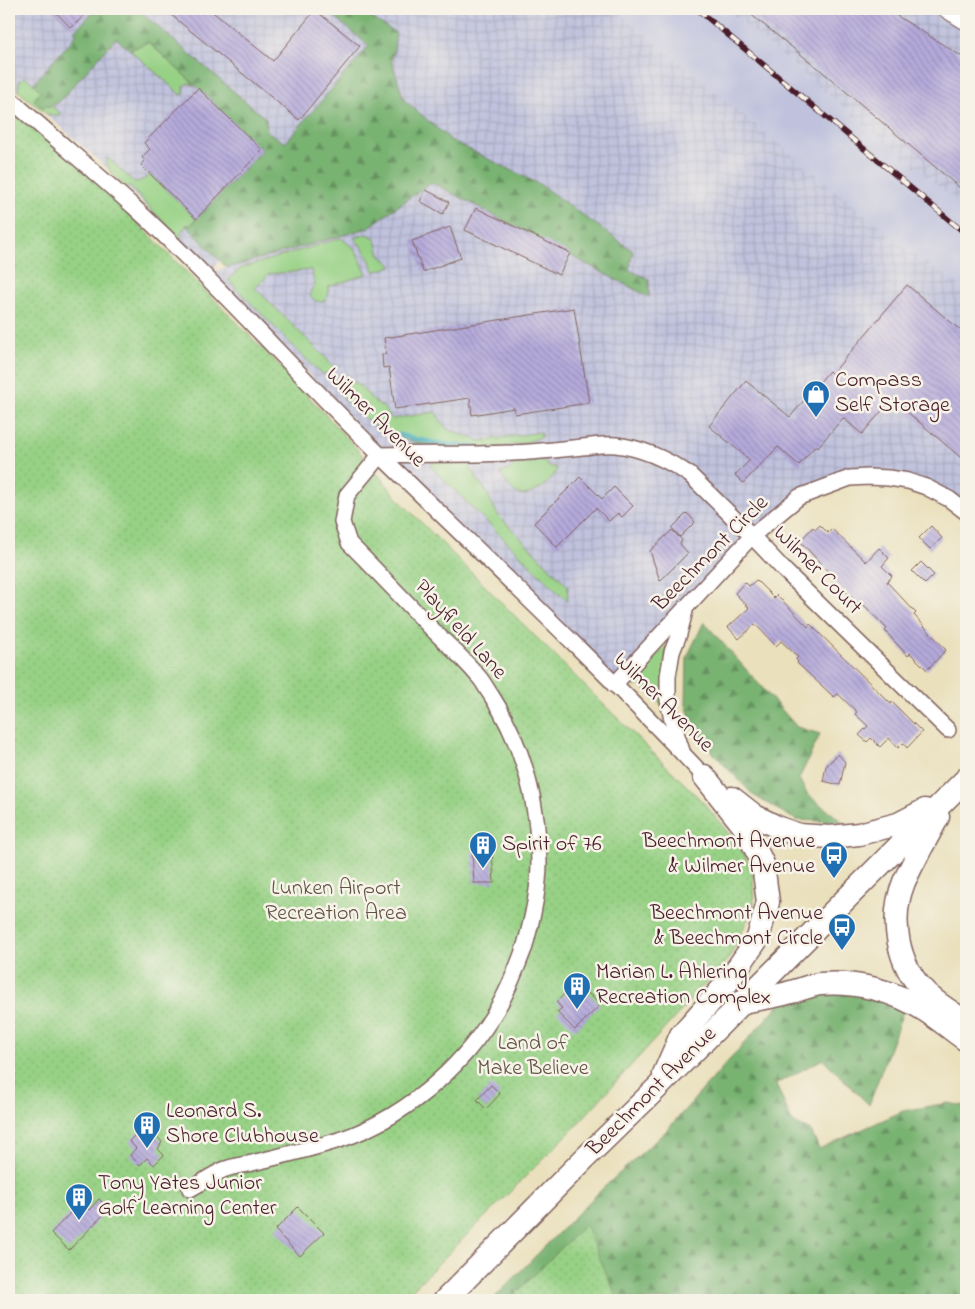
<svg xmlns="http://www.w3.org/2000/svg" width="975" height="1309" font-family="'Indie Flower',sans-serif">
	<defs>
		<pattern id="industrial-grid" width="8" height="8" patternUnits="userSpaceOnUse" patternTransform="scale(1.25)"><rect width="8" height="8" fill="#c0c2dd"/><path d="M0 4h8M4 0v8" fill="none" stroke="#a6a6be"/></pattern>
		<pattern id="forest-firs" width="22" height="20" patternUnits="userSpaceOnUse" patternTransform="scale(1.25)"><rect width="22" height="20" fill="#79b372"/><path d="M5 1l3.5 6h-7zM16 11l3.5 6h-7z" fill="#65915e"/></pattern>
		<pattern id="park-dots" width="8" height="8" patternUnits="userSpaceOnUse" patternTransform="scale(1.25)"><rect width="8" height="8" fill="#97d185"/><path d="M2 2h.1M6 6h.1" fill="none" stroke="#84b373" stroke-width="1.8" stroke-linecap="round"/></pattern>
		<pattern id="building-back-hatch" width="6" height="6" patternUnits="userSpaceOnUse" patternTransform="scale(1.25)"><rect width="6" height="6" fill="#b5abdc"/><path d="M-1 5l2 2M0 0l6 6M5-1l2 2" fill="none" stroke="#958bb3"/></pattern>
	</defs>
	<rect width="100%" height="100%" fill="#f7f3e8"/>
	<filter id="ink" filterUnits="userSpaceOnUse"><feTurbulence type="fractalNoise" baseFrequency=".02" numOctaves="2"/><feDisplacementMap in="SourceGraphic" scale="10" xChannelSelector="R" yChannelSelector="G"/><feConvolveMatrix kernelMatrix="1 2 1 2 8 2 1 2 1" color-interpolation-filters="sRGB"/></filter>
	<filter id="wash" filterUnits="userSpaceOnUse"><feTurbulence type="fractalNoise" baseFrequency=".0096" numOctaves="4" result="noise"/><feDisplacementMap in="SourceGraphic" scale="20" xChannelSelector="R" yChannelSelector="G"/><feGaussianBlur stdDeviation="1.12" result="paint"/><feColorMatrix in="noise" values="0 0 0 0 0 0 0 0 0 0 0 0 0 0 0 0 0 1.4 0 .05"/><feComposite in="paint" operator="in"/></filter>
	<g filter="url(#wash)">
		<rect width="100%" height="100%" fill="#eae0bc"/>
		<path fill="url(#industrial-grid)" fill-rule="evenodd" d="M9,9H948L966,20V512L955,503L869,477L799,497L614,685L440,511L180,240L108,169L47,115L9,83ZM336,99L368,228L212,272V271Z"/>
		<path fill="#c0c2dd" d="M614,9H726L966,209V290L909,251Z"/>
		<g fill="#97d185" stroke="#707858">
			<path d="M148,42L194,84L193,85L188,83L184,86V93L183,95H181L130,50Z"/>
			<path d="M23,77H26L41,91L34,100L42,107L51,106L62,114L53,116L47,114L18,91L19,82Z"/>
			<path d="M107,157L134,182L140,181L151,175L196,219L190,226H186L180,233L182,237L180,240L130,187H126C117,178 105,171 107,157Z"/>
			<path d="M367,234C380,239 375,244 380,254C382,258 389,262 392,266L375,272C369,259 364,247 354,238Z"/>
			<path d="M341,238L355,249L367,274L328,287C333,312 298,301 315,285L311,270L269,274L255,288L326,358L332,366L333,370C329,373 325,374 320,373L228,280L241,268Z"/>
			<path d="M345,381L357,383L374,401L383,407L392,419L435,412L447,429L480,441L541,432V437C522,445 501,448 481,448L480,446L444,444L418,440L398,433L397,436L416,442L444,446C435,448 423,445 413,442C384,434 365,421 344,399L342,394V384Z"/>
			<path d="M544,461L548,466L557,468C555,480 532,498 519,494C511,491 505,480 500,473L509,470L513,465Z"/>
			<path d="M433,462H469L470,470L476,474V478L485,490L498,515L568,586L567,601L430,466Z"/>
			<path d="M665,647H667L666,709L639,684L636,687L632,684V681Z"/>
		</g>
		<g fill="url(#forest-firs)" stroke="#62694e">
			<path d="M97,9H137L266,119L267,131L285,143L369,46L325,9H357L396,33L392,62L404,100L452,141L539,184L633,251L629,270L649,279V297L431,182L368,228L227,268L186,225H191L262,150L198,88L148,42L130,50L116,38L59,102L51,106L42,107L34,100L41,91L33,84L77,34L74,31Z"/>
			<path d="M704,622L797,727L820,734L799,779L808,795L843,822L796,820L753,795L697,736L686,705L687,657Z"/>
			<path d="M819,984L907,1001L869,1105L823,1059L776,1084L792,1122L811,1131L819,1149L903,1111L947,1103L966,1106V1300H492L600,1191L666,1131L789,993Z"/>
		</g>
		<g fill="url(#park-dots)" stroke="#707858">
			<path d="M9,105L104,189L283,369L357,449L400,501L602,703L702,801L741,848L753,873L754,907L729,958L572,1130L402,1300H9Z"/>
			<path d="M585,1225L618,1300H509Z"/>
		</g>
		<g fill="none" stroke-linecap="round" stroke-linejoin="round">
			<path stroke="#3eacbc" stroke-width="4.5" d="M400,435C426,443 451,445 478,447"/>
		</g>
		<g id="blocks">
			<g fill="url(#building-back-hatch)">
				<path d="M53,9H91L71,28Z"/>
				<path d="M164,9H209L273,61L315,10L360,46L299,120Z"/>
				<path d="M744,9H886L966,59V193L818,68Z"/>
				<path d="M198,88L262,150L196,219L141,165L145,161L142,157L150,149L144,143Z"/>
				<path d="M426,190L449,202L443,214L420,201Z"/>
				<path d="M476,208L570,253L559,275L465,230Z"/>
				<path d="M450,227L461,258L423,272L412,241Z"/>
				<path d="M907,285L966,335V462L892,399L862,434L843,418L818,447L816,445L799,465L778,447L743,483L735,475L750,460L709,426L746,381L790,417L829,371L832,374Z"/>
				<path d="M574,308L589,403L515,414L514,408L472,415L470,398L395,409L389,367L383,368L382,355L386,354L384,338Z"/>
				<path d="M580,477L602,499L614,487L633,506L622,517L618,513L609,521L596,508L557,547L534,523Z"/>
				<path d="M687,513L695,522L680,537L672,528Z"/>
				<path d="M820,525L828,533L832,529L866,562L879,548L889,558L882,566L892,576L887,582L916,613L914,615L946,650L927,670L910,653L908,656L885,631L887,629L864,605L862,607L845,591L844,592L832,580L834,578L800,541L813,527L815,530Z"/>
				<path d="M931,526L942,538L930,549L919,538Z"/>
				<path d="M672,530L682,540L680,544L688,553L660,581L650,551Z"/>
				<path d="M921,562L934,575L925,584L912,571Z"/>
				<path d="M756,580L774,598L777,595L808,627L810,624L891,704L892,702L922,732L907,748L903,743L898,748L889,738L880,747L871,738L867,742L859,735L868,726L855,714L857,712L838,694L834,697L797,663L798,662L796,659L798,657L781,641L776,646L755,624L739,639L728,627L749,608L735,593L745,582L749,586Z"/>
				<path d="M838,754L845,762L840,785L823,781L826,766Z"/>
				<path d="M492,850L494,883H474L472,851Z"/>
				<path d="M572,987L577,992L582,987L600,1005L575,1030L557,1012L562,1008L556,1002Z"/>
				<path d="M491,1085L500,1094L486,1109L477,1100Z"/>
				<path d="M138,1132L154,1133L162,1142L158,1149L164,1155L154,1165L147,1158L140,1165L130,1155L136,1148L129,1141Z"/>
				<path d="M99,1199L109,1209L69,1250L51,1233L81,1202L89,1210Z"/>
				<path d="M298,1207L324,1233L300,1256L275,1230Z"/>
			</g>
		</g>
	</g>
	<g filter="url(#ink)">
		<use href="#blocks" fill-opacity="0" stroke="#82635e" stroke-width="1"/>
		<g fill="none" stroke-linecap="round" stroke-linejoin="round">
			<g stroke="#82635e" stroke-width="18">
				<g id="minor">
					<path d="M9,98C50,135 93,170 134,207C220,286 298,375 381,456C490,562 600,666 704,776"/>
					<path d="M380,455C430,453 479,456 529,452C546,451 564,449 582,447C593,446 605,444 616,445C642,448 668,460 690,475L752,536L785,571L948,730"/>
					<path d="M380,455L347,495L342,522L349,543C377,571 405,601 433,630C448,645 464,659 478,676C483,681 486,688 491,695C523,744 539,804 539,863C539,892 532,921 524,949"/>
					<path d="M614,685L752,536L799,497L850,478L869,477L889,478L908,481L926,487L949,499L966,512"/>
					<path d="M682,751L672,720L668,700V676L672,652L679,634L685,611"/>
					<path d="M190,1189C201,1183 212,1175 223,1170C232,1166 243,1165 252,1163C277,1157 302,1151 326,1144C399,1124 465,1068 501,1002C511,984 518,965 525,946"/>
				</g>
			</g>
			<g stroke="#82635e" stroke-width="21">
				<path id="major" d="M948,9L966,20"/>
			</g>
			<g stroke="#82635e" stroke-width="25">
				<g id="highway">
					<path d="M732,798L755,816L779,828L799,835L830,837L859,834L898,824L925,810"/>
					<path d="M938,817C927,838 914,860 904,882C889,919 897,965 926,993C936,1003 954,1014 966,1022"/>
					<path d="M742,1002C758,999 775,997 791,992C800,990 811,985 820,984C857,981 895,991 926,1011C940,1020 953,1031 966,1040"/>
					<path d="M664,1074L681,1035L727,983L758,938L768,902L763,864L746,829L704,776"/>
					<path d="M445,1300L584,1159L658,1087L966,779"/>
				</g>
			</g>
			<use href="#minor" stroke="#fff" stroke-width="15"/>
			<use href="#major" stroke="#fff" stroke-width="19"/>
			<use href="#highway" stroke="#fff" stroke-width="22"/>
			<g stroke="#4a1f2b" stroke-width="5.5">
				<path id="rail" d="M697,9L966,234"/>
			</g>
			<use href="#rail" stroke="#f7f3e8" stroke-width="4" stroke-dasharray="11" stroke-linecap="butt"/>
		</g>
	</g>
	<defs>
		<g id="shop-pin" transform="scale(1.4375)"><path d="M0 17L-7.5 6A9.5 9.5 0 1 1 7.5 6Z" fill="#1f6fb2" stroke="#f7f3e8"/><path d="M-5-2.5h2.3a2.7 3.5 0 0 1 5.4 0H5L5.5 6h-11ZM-1.5-2.5h3a1.5 2.3 0 0 0-3 0Z" fill="#fff"/></g>
		<g id="building-pin" transform="scale(1.4375)"><path d="M0 17L-7.5 6A9.5 9.5 0 1 1 7.5 6Z" fill="#1f6fb2" stroke="#f7f3e8"/><path d="M-4-6H4V6H1V3H-1V6H-4ZM-2.5-4.3h1.7v1.8h-1.7ZM.8-4.3h1.7v1.8H.8ZM-2.5-1h1.7V.8h-1.7ZM.8-1h1.7V.8H.8Z" fill="#fff"/></g>
		<g id="bus-pin" transform="scale(1.4375)"><path d="M0 17L-7.5 6A9.5 9.5 0 1 1 7.5 6Z" fill="#1f6fb2" stroke="#f7f3e8"/><path d="M-5-6H5V4H4V6H2V4H-2V6H-4V4H-5ZM-3.5-4V0h7V-4ZM-3.5 1.2v1.5H-2V1.2ZM2 1.2v1.5H3.5V1.2Z" fill="#fff"/></g>
	</defs>
	<g fill-rule="evenodd">
		<use href="#shop-pin" x="816" y="394"/>
		<use href="#building-pin" x="483" y="845"/>
		<use href="#bus-pin" x="834" y="855"/>
		<use href="#bus-pin" x="842" y="927"/>
		<use href="#building-pin" x="577" y="986"/>
		<use href="#building-pin" x="147" y="1125"/>
		<use href="#building-pin" x="79" y="1197"/>
	</g>
	<g text-anchor="middle" dominant-baseline="central" stroke-width="5" stroke-linejoin="round" paint-order="stroke">
		<g font-size="22" fill="#4a1f2b" stroke="#f7f3e8" text-anchor="start">
			<text x="835" y="381">Compass<tspan x="835" dy="25">Self Storage</tspan></text>
			<text x="815" y="842" text-anchor="end">Beechmont Avenue<tspan x="815" dy="25">&amp; Wilmer Avenue</tspan></text>
			<text x="502" y="845">Spirit of 76</text>
			<text x="823" y="914" text-anchor="end">Beechmont Avenue<tspan x="823" dy="25">&amp; Beechmont Circle</tspan></text>
			<text x="596" y="973">Marian L. Ahlering<tspan x="596" dy="25">Recreation Complex</tspan></text>
			<text x="166" y="1112">Leonard S.<tspan x="166" dy="25">Shore Clubhouse</tspan></text>
			<text x="98" y="1184">Tony Yates Junior<tspan x="98" dy="25">Golf Learning Center</tspan></text>
		</g>
		<g font-size="22" fill="#4a1f2b" stroke="#f7f3e8">
			<text transform="translate(375 418) rotate(45)">Wilmer Avenue</text>
			<text transform="translate(711 554) rotate(-45)">Beechmont Circle</text>
			<text transform="translate(817 571) rotate(45)">Wilmer Court</text>
			<text transform="translate(460 630) rotate(48)">Playfield Lane</text>
			<text transform="translate(663 703) rotate(45)">Wilmer Avenue</text>
			<text transform="translate(652 1092) rotate(-45)">Beechmont Avenue</text>
		</g>
		<g font-size="22" fill="#615446" stroke="#f7f3e8">
			<text x="336" y="889">Lunken Airport<tspan x="336" dy="25">Recreation Area</tspan></text>
			<text x="533" y="1044">Land of<tspan x="533" dy="25">Make Believe</tspan></text>
		</g>
	</g>
	<rect width="975" height="1309" fill="none" stroke="#f7f3e8" stroke-width="30"/>
</svg>
